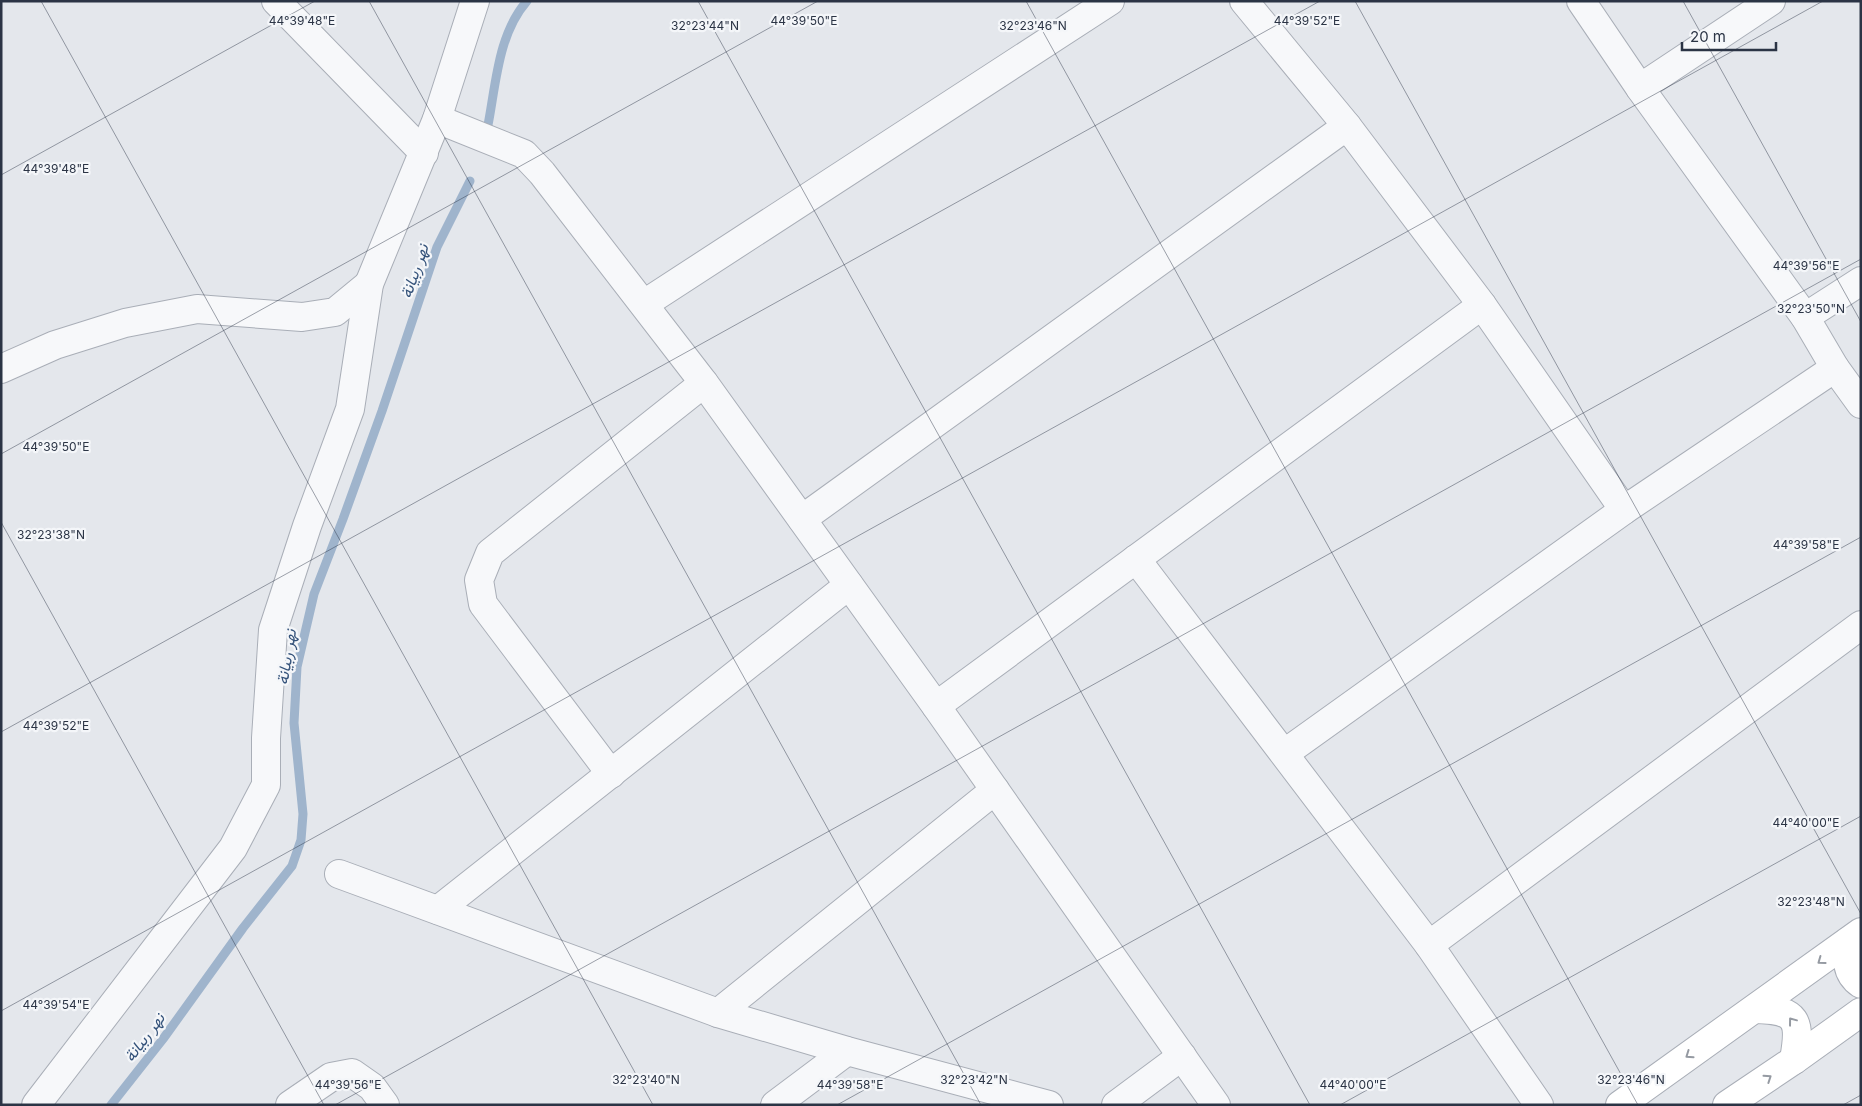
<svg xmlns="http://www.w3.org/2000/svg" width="1862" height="1106" font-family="Inter,Vazirmatn,sans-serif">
	<rect width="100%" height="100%" fill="#e4e7ec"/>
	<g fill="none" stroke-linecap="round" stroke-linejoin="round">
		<g stroke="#9fb4cc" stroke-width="9">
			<path d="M488,125C496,84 498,34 527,1"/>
			<path d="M111,1105L163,1039L243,928L292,866L301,840L303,814L294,723L297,667L314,594L343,519L382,411L437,247L470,181"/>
		</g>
		<g stroke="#a9aeb7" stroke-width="30">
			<g id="street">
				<path d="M276,1L424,153"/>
				<path d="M1244,1L1347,126L1482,305L1624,510"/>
				<path d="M1581,1L1640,88L1805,317L1835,368L1861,404"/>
				<path d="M1640,88L1771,1"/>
				<path d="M437,119L524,154L542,173L704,383L936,706L1216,1105"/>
				<path d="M644,304L1110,1"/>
				<path d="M1805,317L1861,281"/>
				<path d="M1,369L55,345L125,323L197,309L302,317L335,312L369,284"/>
				<path d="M802,519L1347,126"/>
				<path d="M1136,559L1429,945L1539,1105"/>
				<path d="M936,706L1482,305"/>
				<path d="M1285,753L1624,510L1835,368"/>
				<path d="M611,774L483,604L479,580L490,553L704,383"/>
				<path d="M339,874L718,1013L847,1051L1049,1105"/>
				<path d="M438,910L849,585"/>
				<path d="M1429,945L1861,625"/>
				<path d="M718,1013L995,790"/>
				<path d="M36,1105L233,848L266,785V738L273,630L307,526L350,409L369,284L437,119L475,1"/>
				<path d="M290,1105L331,1077L352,1073L372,1087L385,1105"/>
				<path d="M775,1105L847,1051"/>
				<path d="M1116,1105L1182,1056"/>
			</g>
		</g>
		<g stroke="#a9aeb7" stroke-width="30">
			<g id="secondary">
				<path d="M1849,941C1847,958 1845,973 1861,984"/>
				<path d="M1755,1009C1798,1010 1801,1020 1794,1060"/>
				<path d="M1620,1105L1861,932"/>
				<path d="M1727,1105L1794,1060L1861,1012"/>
			</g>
		</g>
		<use href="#street" stroke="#f7f8fa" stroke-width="28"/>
		<use href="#secondary" stroke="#fff" stroke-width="28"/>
	</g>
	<defs><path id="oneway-chevron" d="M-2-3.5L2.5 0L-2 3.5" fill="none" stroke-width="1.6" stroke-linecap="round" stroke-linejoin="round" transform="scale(1.25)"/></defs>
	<g stroke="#959aa2">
		<use href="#oneway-chevron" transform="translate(1821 961) rotate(144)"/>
		<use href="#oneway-chevron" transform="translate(1792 1021) rotate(-127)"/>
		<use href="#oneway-chevron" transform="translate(1689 1055) rotate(145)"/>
		<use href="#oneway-chevron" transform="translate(1768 1078) rotate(-34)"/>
	</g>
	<path fill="none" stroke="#2b3445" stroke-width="1" stroke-opacity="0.45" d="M41,1L653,1105M369,1L981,1105M698,1L1310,1105M1026,1L1638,1105M1355,1L1861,914M1683,1L1861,322M1,175L315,1M1,454L818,1M1,522L324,1105M1,732L1320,1M1,1011L1823,1M335,1105L1861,259M837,1105L1861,537M1340,1105L1861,816M1843,1105L1861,1095"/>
	<g text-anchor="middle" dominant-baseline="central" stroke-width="4.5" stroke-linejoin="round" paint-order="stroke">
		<g font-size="16" font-style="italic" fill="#34527a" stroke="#f4f6f9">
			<text transform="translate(414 271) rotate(-71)">نهر ربيانة</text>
			<text transform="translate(286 657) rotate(-81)">نهر ربيانة</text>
			<text transform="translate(144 1037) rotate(-53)">نهر ربيانة</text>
		</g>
	</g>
	<g font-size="12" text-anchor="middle" fill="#2b3445" stroke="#f4f6f9" stroke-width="4.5" stroke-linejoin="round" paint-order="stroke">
		<text x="302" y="25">44°39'48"E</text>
		<text x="804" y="25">44°39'50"E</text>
		<text x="1307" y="25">44°39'52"E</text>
		<text x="705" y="30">32°23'44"N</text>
		<text x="1033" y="30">32°23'46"N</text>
		<text x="56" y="173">44°39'48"E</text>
		<text x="1806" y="270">44°39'56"E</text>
		<text x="1811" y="313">32°23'50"N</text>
		<text x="56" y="451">44°39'50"E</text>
		<text x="51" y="539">32°23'38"N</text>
		<text x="1806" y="549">44°39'58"E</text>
		<text x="56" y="730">44°39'52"E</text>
		<text x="1806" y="827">44°40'00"E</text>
		<text x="1811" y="906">32°23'48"N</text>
		<text x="56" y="1009">44°39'54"E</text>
		<text x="646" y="1084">32°23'40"N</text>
		<text x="974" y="1084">32°23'42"N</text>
		<text x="1631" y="1084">32°23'46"N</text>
		<text x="348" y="1089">44°39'56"E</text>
		<text x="850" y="1089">44°39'58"E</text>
		<text x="1353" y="1089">44°40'00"E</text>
	</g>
	<rect width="1862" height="1106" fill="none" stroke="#2b3445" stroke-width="5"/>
	<path d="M1682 42v8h94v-8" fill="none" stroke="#2b3445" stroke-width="2.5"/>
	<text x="1690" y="42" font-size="15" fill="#2b3445" stroke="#f4f6f9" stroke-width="4" paint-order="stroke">20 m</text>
</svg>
